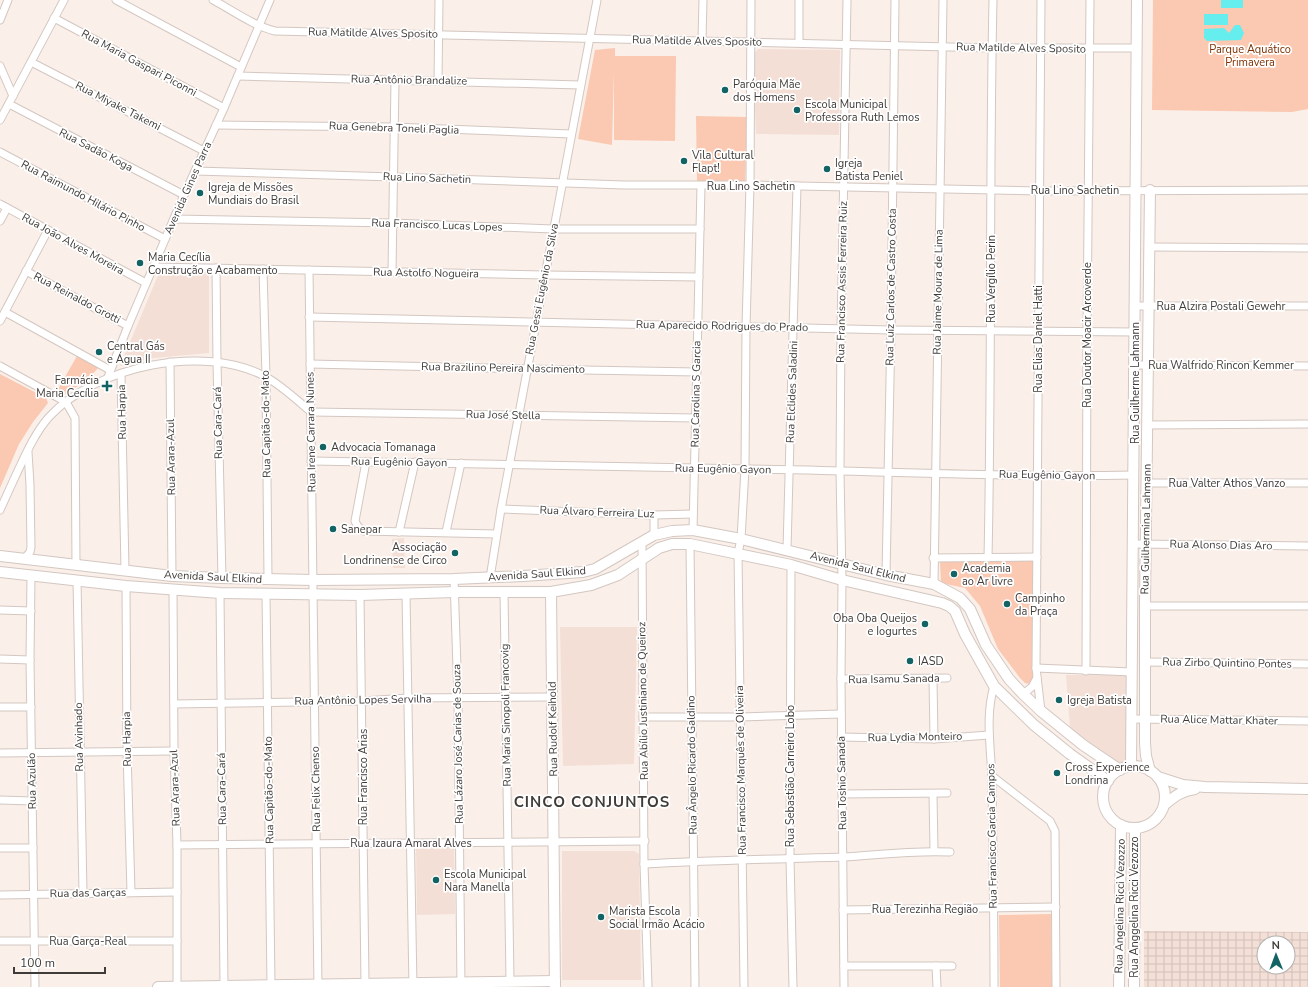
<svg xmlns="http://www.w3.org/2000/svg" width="1308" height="987" font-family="'Nunito Sans',sans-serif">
	<defs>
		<pattern id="industrial-grid" width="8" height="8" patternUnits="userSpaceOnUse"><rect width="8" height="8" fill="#f3dfd6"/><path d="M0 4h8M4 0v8" fill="none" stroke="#d1c0b8"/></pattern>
	</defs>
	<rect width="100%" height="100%" fill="#fbefe9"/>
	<g fill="#f3dfd6">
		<path d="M758,49L840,50L839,135L756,134L753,55Z"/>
		<path d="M209,272V353L154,358L120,366L159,273Z"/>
		<path d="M404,538L405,568H393L392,539Z"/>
		<path d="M560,627H637L634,764L563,766Z"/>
		<path d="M1066,675H1127L1129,765L1120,766L1070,728Z"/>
		<path d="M416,846H454L455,914L417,915Z"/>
		<path d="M562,851H634L639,854L641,980H562Z"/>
	</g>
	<path fill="url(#industrial-grid)" fill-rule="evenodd" d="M1144,931L1308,932V987H1144ZM1264,943H1288V967H1264Z"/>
	<g fill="#fbc8b1">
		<path d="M1153,0H1308V109L1292,112L1152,110Z"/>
		<path d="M615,48V56H676L675,141L614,140V71L612,145L578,139L595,50Z"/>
		<path d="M696,116L747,117L745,181L740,184L697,182Z"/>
		<path d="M77,356L99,367L87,380L64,395L57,391Z"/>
		<path d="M0,374L46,398L48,403L33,422L19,444L0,488Z"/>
		<path d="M1034,560L1033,683L1029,684L1025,683L1020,678L998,649L980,606L965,588L941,583L940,562Z"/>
		<path d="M1051,914L1052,987H1000L999,915Z"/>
	</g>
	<g fill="#66eeef">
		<rect x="1221" y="0" width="22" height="8"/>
		<rect x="1204" y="14" width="24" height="11"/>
		<path d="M1235,25H1240L1244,33L1241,40L1207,41L1204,38V29L1224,28L1229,33Z"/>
	</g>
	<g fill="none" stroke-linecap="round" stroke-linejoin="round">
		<g stroke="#d3c7c1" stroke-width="9">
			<g id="street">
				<path d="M116,0L241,67"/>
				<path d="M213,0C232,10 254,26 275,31L992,48H1137"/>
				<path d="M1041,0L1036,668L1041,711"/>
				<path d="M54,18L224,108"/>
				<path d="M0,20L8,0"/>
				<path d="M702,40L703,0"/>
				<path d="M799,43V0"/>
				<path d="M31,62L204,151"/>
				<path d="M0,66L13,96"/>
				<path d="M238,76L580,85"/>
				<path d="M438,81L439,0"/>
				<path d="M9,104L184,195"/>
				<path d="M0,120L64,0"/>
				<path d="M216,125L394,127L571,134"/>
				<path d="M0,152L165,239"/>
				<path d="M195,171L393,177L624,185H750L1039,191L1308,190"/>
				<path d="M0,204L146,283"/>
				<path d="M174,219L392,223L553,229H700"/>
				<path d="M0,221L7,208"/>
				<path d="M1150,247L1308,248"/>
				<path d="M153,267L544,275L699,277"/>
				<path d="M216,268L217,362L222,578"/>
				<path d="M263,269L266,377L268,579"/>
				<path d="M309,270L318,987"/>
				<path d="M26,271L128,326"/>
				<path d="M392,272L395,80"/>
				<path d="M1135,306H1308"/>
				<path d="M5,312L110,370"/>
				<path d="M309,317L891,330L1135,332"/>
				<path d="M0,321L48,230"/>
				<path d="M170,362L172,576"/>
				<path d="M310,364L527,369L697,372"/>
				<path d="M1135,365L1308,366"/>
				<path d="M0,366L66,402L75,418L76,564"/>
				<path d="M121,374L125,570"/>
				<path d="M108,377L128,326L184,195L224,108L270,0"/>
				<path d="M311,412L696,418"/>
				<path d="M1147,425L1308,424"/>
				<path d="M311,461C477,463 642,467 807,470C916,473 1025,477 1134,475"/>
				<path d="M366,462L355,521C357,526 359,529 364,531L496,534"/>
				<path d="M1147,483H1308"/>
				<path d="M501,509L654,515L693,514"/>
				<path d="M0,510C5,499 10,488 15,477C25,456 34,434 49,417C96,366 204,343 266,377C282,386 297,400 311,412"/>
				<path d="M654,515V535"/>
				<path d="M693,530L701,186"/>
				<path d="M399,532L415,462"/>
				<path d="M446,532L461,463"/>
				<path d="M642,542L644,864L648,987"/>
				<path d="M690,544L695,987"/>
				<path d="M1134,544L1308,546"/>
				<path d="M787,549L797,186"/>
				<path d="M933,558L1037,557"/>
				<path d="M988,558C992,372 989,186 993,0"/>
				<path d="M24,559L30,552L31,547L30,485L28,452"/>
				<path d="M791,565L790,858L793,987"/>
				<path d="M31,575L30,660L35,987"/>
				<path d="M886,575L891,330L895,0"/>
				<path d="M490,578L501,509L597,0"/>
				<path d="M454,579L458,698L461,987"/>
				<path d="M77,580L83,893"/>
				<path d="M934,584L943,0"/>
				<path d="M126,586L127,751L131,892"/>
				<path d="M173,590L174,751L177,845V986"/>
				<path d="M504,592L510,981"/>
				<path d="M220,593L224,986"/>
				<path d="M266,594L271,985"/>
				<path d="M406,594L413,987"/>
				<path d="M360,595L365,983"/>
				<path d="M1145,606H1308"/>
				<path d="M0,610L31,611"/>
				<path d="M0,659L30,660"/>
				<path d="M1145,662L1308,664"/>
				<path d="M1036,668L1132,672"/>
				<path d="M1086,671L1087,332L1090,0"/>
				<path d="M841,679L947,678"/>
				<path d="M933,679L934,739"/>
				<path d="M994,686C985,716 991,749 992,780C993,849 994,918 994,987"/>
				<path d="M1023,694L1032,687L1037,678"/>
				<path d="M174,704L363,701L408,698L552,697"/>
				<path d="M0,707H31"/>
				<path d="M643,717H741L841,714"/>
				<path d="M1131,719L1308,721"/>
				<path d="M841,737L934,739L989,735"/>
				<path d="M0,753L174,751"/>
				<path d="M992,776L1050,821L1055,831L1056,987"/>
				<path d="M842,794L947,793"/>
				<path d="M933,794L934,851"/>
				<path d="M0,800L32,801"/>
				<path d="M177,845L645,841"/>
				<path d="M0,848H33"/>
				<path d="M644,864C711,860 777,859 843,857C878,855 914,850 950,852"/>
				<path d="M0,895L177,892"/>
				<path d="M843,910L1056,907"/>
				<path d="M0,941H177"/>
				<path d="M844,966H952"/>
				<path d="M936,966L937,987"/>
				<path d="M744,987L738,553L741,539L745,469L746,327L750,185L751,0"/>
				<path d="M844,987L841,679L842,580L840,471L841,329L847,0"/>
			</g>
		</g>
		<g stroke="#d3c7c1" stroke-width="12">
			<g id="secondary">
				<path d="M1150,190L1145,606V743L1146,756L1150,771"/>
				<path d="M0,556L172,576L222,578L313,580L454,579L523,576L583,572L595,569L654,535L672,531L693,530L741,539L886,575L934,584L960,598L970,609L986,645L1009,679L1023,694L1041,711L1083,745L1120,770"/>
				<path d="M0,572L126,586L220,593L360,595L455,592H551L591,585L618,575L659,548L672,544H690L791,565L842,580L942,603L949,606L955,611L965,634L994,686L1034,725L1070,754L1108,781"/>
				<path d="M551,592L555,987"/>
				<circle cx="1134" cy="797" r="31"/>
				<path d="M1131,767L1137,0"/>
				<path d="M1158,777L1183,785L1205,787L1308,789"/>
				<path d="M1164,805C1175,796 1181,791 1195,789"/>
				<path d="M158,987L555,981"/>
				<path d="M1119,987L1121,825"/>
				<path d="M1134,987L1135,828"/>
			</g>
		</g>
		<use href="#street" stroke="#fff" stroke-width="7"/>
		<use href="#secondary" stroke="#fff" stroke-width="10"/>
	</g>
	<g fill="#136364" stroke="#fff" stroke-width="1.5">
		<circle cx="725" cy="90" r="4"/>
		<circle cx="797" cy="110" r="4"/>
		<circle cx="684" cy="161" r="4"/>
		<circle cx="827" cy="169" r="4"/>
		<circle cx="200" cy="193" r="4"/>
		<circle cx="140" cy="263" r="4"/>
		<circle cx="99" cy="352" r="4"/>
		<path d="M105 380h4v4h4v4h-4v4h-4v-4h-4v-4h4z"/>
		<circle cx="323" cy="447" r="4"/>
		<circle cx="333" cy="529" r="4"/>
		<circle cx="455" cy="553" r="4"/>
		<circle cx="954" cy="574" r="4"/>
		<circle cx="1007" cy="604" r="4"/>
		<circle cx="925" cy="624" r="4"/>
		<circle cx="910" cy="661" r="4"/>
		<circle cx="1059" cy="700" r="4"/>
		<circle cx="1057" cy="773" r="4"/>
		<circle cx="436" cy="880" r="4"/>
		<circle cx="601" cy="917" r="4"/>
	</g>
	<g text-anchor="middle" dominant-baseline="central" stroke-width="3.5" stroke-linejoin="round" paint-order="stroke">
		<g font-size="11" fill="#3f3b38" stroke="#fff">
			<text transform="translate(373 33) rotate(1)">Rua Matilde Alves Sposito</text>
			<text transform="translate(697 41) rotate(1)">Rua Matilde Alves Sposito</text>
			<text transform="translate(1021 48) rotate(1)">Rua Matilde Alves Sposito</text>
			<text transform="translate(139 63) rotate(28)">Rua Maria Gaspari Piconni</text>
			<text transform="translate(409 80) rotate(1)">Rua Antônio Brandalize</text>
			<text transform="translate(118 106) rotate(27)">Rua Miyake Takemi</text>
			<text transform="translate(394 128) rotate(2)">Rua Genebra Toneli Paglia</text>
			<text transform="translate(96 150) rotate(27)">Rua Sadão Koga</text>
			<text transform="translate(427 178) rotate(2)">Rua Lino Sachetin</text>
			<text x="751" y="186">Rua Lino Sachetin</text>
			<text transform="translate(188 188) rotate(-66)">Avenida Gines Parra</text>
			<text x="1075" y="190">Rua Lino Sachetin</text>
			<text transform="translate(83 196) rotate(28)">Rua Raimundo Hilário Pinho</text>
			<text transform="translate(437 225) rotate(2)">Rua Francisco Lucas Lopes</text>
			<text transform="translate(73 244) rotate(29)">Rua João Alves Moreira</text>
			<text transform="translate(426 273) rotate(1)">Rua Astolfo Nogueira</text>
			<text transform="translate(991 279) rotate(-90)">Rua Vergílio Perin</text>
			<text transform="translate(842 282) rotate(-89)">Rua Francisco Assis Ferreira Ruiz</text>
			<text transform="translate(891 287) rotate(-89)">Rua Luiz Carlos de Castro Costa</text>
			<text transform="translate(542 289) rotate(-79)">Rua Gessi Eugênio da Silva</text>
			<text transform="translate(938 292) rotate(-89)">Rua Jaime Moura de Lima</text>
			<text transform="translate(77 298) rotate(28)">Rua Reinaldo Grotti</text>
			<text x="1221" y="306">Rua Alzira Postali Gewehr</text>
			<text transform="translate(722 326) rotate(1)">Rua Aparecido Rodrigues do Prado</text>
			<text transform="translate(1087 335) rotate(-90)">Rua Doutor Moacir Arcoverde</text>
			<text transform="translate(1038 339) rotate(-90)">Rua Elias Daniel Hatti</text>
			<text x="1221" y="365">Rua Walfrido Rincon Kemmer</text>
			<text transform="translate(503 368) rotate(1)">Rua Brazilino Pereira Nascimento</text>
			<text transform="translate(1135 383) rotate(-90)">Rua Guilherme Lahmann</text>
			<text transform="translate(792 392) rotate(-88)">Rua Elclides Saladini</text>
			<text transform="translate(696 394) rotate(-89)">Rua Carolina S Garcia</text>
			<text transform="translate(122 412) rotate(-91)">Rua Harpia</text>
			<text transform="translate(503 415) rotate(1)">Rua José Stella</text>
			<text transform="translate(218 423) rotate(-91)">Rua Cara-Cará</text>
			<text transform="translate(266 424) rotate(-91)">Rua Capitão-do-Mato</text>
			<text transform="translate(311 432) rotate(-91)">Rua Irene Carrara Nunes</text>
			<text transform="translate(171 457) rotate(-91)">Rua Arara-Azul</text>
			<text transform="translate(399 462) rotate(1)">Rua Eugênio Gayon</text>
			<text transform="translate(723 469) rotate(1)">Rua Eugênio Gayon</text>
			<text transform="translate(1047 475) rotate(1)">Rua Eugênio Gayon</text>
			<text x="1227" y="483">Rua Valter Athos Vanzo</text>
			<text transform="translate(597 512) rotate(2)">Rua Álvaro Ferreira Luz</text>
			<text transform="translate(1146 529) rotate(-89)">Rua Guilhermina Lahmann</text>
			<text transform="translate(1221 545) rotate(1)">Rua Alonso Dias Aro</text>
			<text transform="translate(858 567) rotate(14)">Avenida Saul Elkind</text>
			<text transform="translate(537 574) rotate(-4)">Avenida Saul Elkind</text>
			<text transform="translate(213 577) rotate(3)">Avenida Saul Elkind</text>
			<text transform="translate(1227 663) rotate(1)">Rua Zirbo Quintino Pontes</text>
			<text transform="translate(894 679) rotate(-1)">Rua Isamu Sanada</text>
			<text transform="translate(363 700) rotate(-1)">Rua Antônio Lopes Servilha</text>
			<text transform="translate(643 701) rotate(-91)">Rua Abílio Justiniano de Queiroz</text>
			<text transform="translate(506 715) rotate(-91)">Rua Maria Sinopoli Francovig</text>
			<text transform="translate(1219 720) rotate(1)">Rua Alice Mattar Khater</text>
			<text transform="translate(553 729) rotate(-91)">Rua Rudolf Keihold</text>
			<text transform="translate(79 737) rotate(-91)">Rua Avinhado</text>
			<text transform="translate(915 737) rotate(-1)">Rua Lydia Monteiro</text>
			<text transform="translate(127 739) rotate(-91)">Rua Harpia</text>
			<text transform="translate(458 744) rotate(-91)">Rua Lázaro José Carias de Souza</text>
			<text transform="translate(692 765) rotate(-91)">Rua Ângelo Ricardo Galdino</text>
			<text transform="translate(741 770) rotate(-91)">Rua Francisco Marquês de Oliveira</text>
			<text transform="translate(790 776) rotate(-90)">Rua Sebastião Carneiro Lobo</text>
			<text transform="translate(363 777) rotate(-90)">Rua Francisco Arias</text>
			<text transform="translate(32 781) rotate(-91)">Rua Azulão</text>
			<text transform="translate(842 783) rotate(-91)">Rua Toshio Sanada</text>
			<text transform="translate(175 788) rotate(-92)">Rua Arara-Azul</text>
			<text transform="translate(222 789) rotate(-91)">Rua Cara-Cará</text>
			<text transform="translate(316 789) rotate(-91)">Rua Felix Chenso</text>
			<text transform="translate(269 790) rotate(-91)">Rua Capitão-do-Mato</text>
			<text transform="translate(992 836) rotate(-91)">Rua Francisco Garcia Campos</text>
			<text x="411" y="843">Rua Izaura Amaral Alves</text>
			<text transform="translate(88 893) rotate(-1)">Rua das Garças</text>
			<text transform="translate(1120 906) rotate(-89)">Rua Angelina Ricci Vezozzo</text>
			<text transform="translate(1134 907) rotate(-90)">Rua Anggelina Ricci Vezozzo</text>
			<text x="925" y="909">Rua Terezinha Região</text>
			<text x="88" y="941">Rua Garça-Real</text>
		</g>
		<g font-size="11" fill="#7d3100" stroke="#fff">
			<text x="1250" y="49">Parque Aquático<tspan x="1250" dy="13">Primavera</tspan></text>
		</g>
		<g font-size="11" fill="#3f3b38" stroke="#fff" text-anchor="start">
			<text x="733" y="84">Paróquia Mãe<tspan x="733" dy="13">dos Homens</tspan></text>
			<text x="805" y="104">Escola Municipal<tspan x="805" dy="13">Professora Ruth Lemos</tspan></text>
			<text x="692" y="155">Vila Cultural<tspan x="692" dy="13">Flapt!</tspan></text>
			<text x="835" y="163">Igreja<tspan x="835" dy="13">Batista Peniel</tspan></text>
			<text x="208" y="187">Igreja de Missões<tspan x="208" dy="13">Mundiais do Brasil</tspan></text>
			<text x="148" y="257">Maria Cecília<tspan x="148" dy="13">Construção e Acabamento</tspan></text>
			<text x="107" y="346">Central Gás<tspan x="107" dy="13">e Água II</tspan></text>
			<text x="99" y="380" text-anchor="end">Farmácia<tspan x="99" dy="13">Maria Cecília</tspan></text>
			<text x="331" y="447">Advocacia Tomanaga</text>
			<text x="341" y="529">Sanepar</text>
			<text x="447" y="547" text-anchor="end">Associação<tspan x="447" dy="13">Londrinense de Circo</tspan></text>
			<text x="962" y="568">Academia<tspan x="962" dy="13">ao Ar livre</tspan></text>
			<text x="1015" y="598">Campinho<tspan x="1015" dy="13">da Praça</tspan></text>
			<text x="917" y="618" text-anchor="end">Oba Oba Queijos<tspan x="917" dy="13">e Iogurtes</tspan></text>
			<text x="918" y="661">IASD</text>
			<text x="1067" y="700">Igreja Batista</text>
			<text x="1065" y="767">Cross Experience<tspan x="1065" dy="13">Londrina</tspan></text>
			<text x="444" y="874">Escola Municipal<tspan x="444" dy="13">Nara Manella</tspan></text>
			<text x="609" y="911">Marista Escola<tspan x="609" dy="13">Social Irmão Acácio</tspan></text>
		</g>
		<g font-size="15" font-weight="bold" letter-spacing="1" fill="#3f3b38" stroke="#fff">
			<text x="592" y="802">CINCO CONJUNTOS</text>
		</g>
	</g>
	<g transform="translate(1276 955) rotate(359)"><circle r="19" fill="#ffffff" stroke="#b2b1af"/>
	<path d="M0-3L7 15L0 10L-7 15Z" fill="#136364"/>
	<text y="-6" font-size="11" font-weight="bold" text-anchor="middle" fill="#3f3b38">N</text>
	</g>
	<path d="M14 967v6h91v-6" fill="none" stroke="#3f3b38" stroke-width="2"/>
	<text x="20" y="967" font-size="12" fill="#3f3b38" stroke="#ffffff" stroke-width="3" paint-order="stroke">100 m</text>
</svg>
